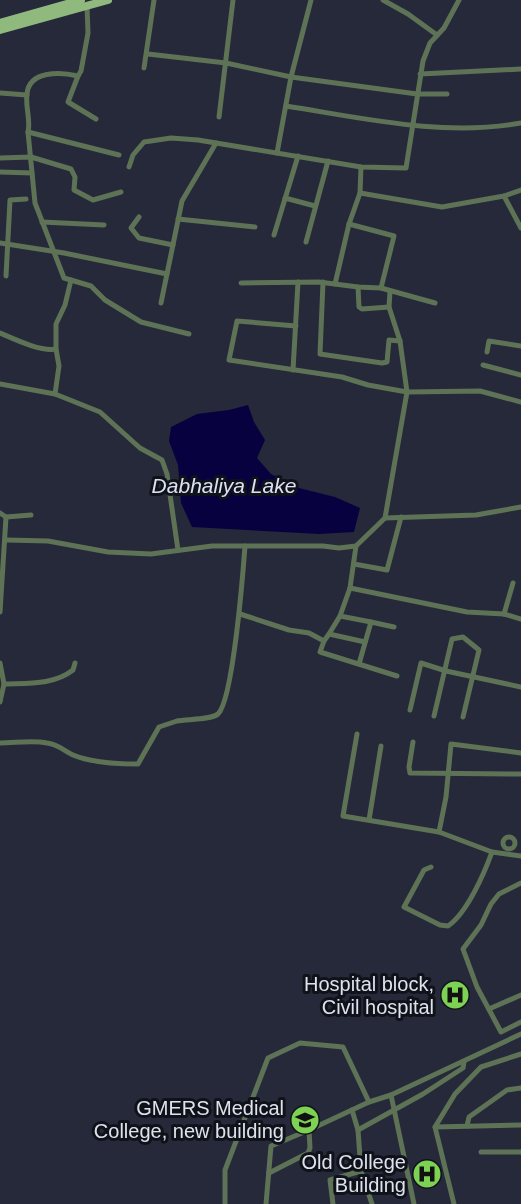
<svg xmlns="http://www.w3.org/2000/svg" width="521" height="1204" font-family="Helvetica,sans-serif">
	<rect width="100%" height="100%" fill="#25293a"/>
	<path fill="#07023f" d="M248,405L254,422L265,440L257,458L271,474L295,487L335,497L360,508L354,532L319,534L192,527L181,503L178,465L169,441L171,427L197,414L229,410Z"/>
	<g fill="none" stroke-linecap="round" stroke-linejoin="round">
		<g stroke="#5e7256" stroke-width="5">
			<path d="M383,0L408,14L437,35"/>
			<path d="M87,6L88,33L81,71L78,76C61,72 29,70 27,94C25,107 31,120 28,132L35,203L64,278L91,286L105,300L141,322L189,334"/>
			<path d="M148,54L226,63L291,77L417,94H447"/>
			<path d="M144,68L154,0"/>
			<path d="M420,74L521,69"/>
			<path d="M78,76L68,102L96,119"/>
			<path d="M0,93L27,95"/>
			<path d="M286,106C363,118 443,137 521,123"/>
			<path d="M219,117L233,0"/>
			<path d="M28,132L119,155"/>
			<path d="M277,153L291,77L311,0"/>
			<path d="M0,158L31,157L71,169L75,177L74,190L93,200L121,192"/>
			<path d="M129,167L133,155L144,142L171,138L198,140L361,167L406,168L423,61L430,43L444,28L459,0"/>
			<path d="M0,172L32,173"/>
			<path d="M360,193L442,207L504,196L521,190"/>
			<path d="M504,196L521,228"/>
			<path d="M285,198L315,206"/>
			<path d="M139,217L131,228L139,238L173,245"/>
			<path d="M178,219L255,227"/>
			<path d="M42,222L104,225"/>
			<path d="M349,224L394,236L381,288"/>
			<path d="M274,235L298,156"/>
			<path d="M306,242L328,161"/>
			<path d="M0,243L64,253L167,274"/>
			<path d="M6,276L10,200L26,199"/>
			<path d="M323,282L320,354L382,363L387,362L389,340L400,341"/>
			<path d="M241,283L319,282L358,287L381,288L435,303"/>
			<path d="M335,284L349,224L360,193L361,167"/>
			<path d="M358,287L359,307L362,309L389,307"/>
			<path d="M161,303L182,201L216,143"/>
			<path d="M296,326L237,321L229,360L342,377L368,385L407,392L480,391L521,402"/>
			<path d="M0,333C14,339 41,352 56,349"/>
			<path d="M487,352L489,341L521,346"/>
			<path d="M483,365L521,375"/>
			<path d="M293,370L298,282"/>
			<path d="M0,384L55,394L59,366L56,349V324L65,305L71,280"/>
			<path d="M55,394L100,412L140,448L162,460L167,474L178,550"/>
			<path d="M0,513L6,517L31,515"/>
			<path d="M385,518L476,515L521,507"/>
			<path d="M6,540L48,541L108,552L151,554L212,546H323L339,548L356,546L385,518L407,392L400,341L389,307L390,291"/>
			<path d="M354,564L387,570L401,517"/>
			<path d="M350,588L356,546"/>
			<path d="M0,612L6,517"/>
			<path d="M240,614L289,630L309,633L324,641L320,652L397,676"/>
			<path d="M504,614L513,583"/>
			<path d="M371,622L340,616L350,588L467,612L504,614L521,619"/>
			<path d="M329,634L340,616"/>
			<path d="M324,641L329,634L365,642"/>
			<path d="M0,663L4,684L0,702"/>
			<path d="M359,664L371,622L394,627"/>
			<path d="M4,684C28,683 54,685 73,670L75,663"/>
			<path d="M410,710L421,663L446,671L521,687"/>
			<path d="M434,716L452,639L463,637L479,650L463,717"/>
			<path d="M357,734L343,816L439,832L492,852L521,856"/>
			<path d="M413,742L409,767L410,773L521,774"/>
			<path d="M0,743C15,743 32,740 47,743C58,744 64,751 73,755C92,763 117,764 138,764L159,727C165,725 171,723 177,721C186,719 211,720 218,714C233,700 243,573 245,546"/>
			<path d="M369,820L381,746"/>
			<path d="M439,832L446,797L451,744L521,753"/>
			<circle cx="509" cy="843" r="6"/>
			<path d="M431,867L424,870L404,907L440,925L448,926C467,913 484,874 492,852"/>
			<path d="M521,883L499,894L491,904L481,925L463,949L477,987L501,1032L521,1022"/>
			<path d="M489,1009L521,995"/>
			<path d="M391,1095L414,1204"/>
			<path d="M352,1110L358,1130L361,1171L372,1204"/>
			<path d="M467,1126L469,1117L507,1090L521,1088"/>
			<path d="M435,1127L521,1125"/>
			<path d="M358,1130L423,1094L463,1068L464,1062"/>
			<path d="M481,1152H521"/>
			<path d="M269,1173L308,1153L310,1148L309,1130L369,1102L391,1095L521,1034"/>
			<path d="M225,1204V1170L268,1058L300,1043L343,1047L369,1102"/>
			<path d="M266,1204L271,1146L309,1130"/>
			<path d="M333,1204L330,1180L361,1171"/>
			<path d="M454,1204L435,1127L455,1094L481,1067L521,1054"/>
		</g>
		<g stroke="#90b97e" stroke-width="8">
			<path d="M0,23L81,0"/>
			<path d="M0,30L108,0"/>
		</g>
	</g>
	<defs>
		<g id="hospital-disc" transform="scale(1.5)"><circle r="9.5" fill="#7dd153" stroke="#10121a"/><path d="M-5-5h3v3.5h4V-5h3V5h-3V1.5h-4V5h-3Z" fill="#111"/></g>
		<g id="school-disc" transform="scale(1.5)"><circle r="9.5" fill="#7dd153" stroke="#10121a"/><path d="M0-5L7-2L0 1L-7-2ZM-4 1L0 2.5L4 1V4Q0 6-4 4Z" fill="#111"/></g>
	</defs>
	<g fill-rule="evenodd">
		<use href="#hospital-disc" x="455" y="995"/>
		<use href="#school-disc" x="305" y="1120"/>
		<use href="#hospital-disc" x="427" y="1174"/>
	</g>
	<g text-anchor="middle" dominant-baseline="central" stroke-width="6" stroke-linejoin="round" paint-order="stroke">
		<g font-size="20" fill="#dee2ed" stroke="#10121a" text-anchor="end">
			<text x="434" y="984">Hospital block,<tspan x="434" dy="23">Civil hospital</tspan></text>
			<text x="284" y="1108">GMERS Medical<tspan x="284" dy="23">College, new building</tspan></text>
			<text x="406" y="1162">Old College<tspan x="406" dy="23">Building</tspan></text>
		</g>
		<g font-size="21" font-style="italic" fill="#dbe2f5" stroke="#10121a">
			<text x="224" y="485">Dabhaliya Lake</text>
		</g>
	</g>
</svg>
